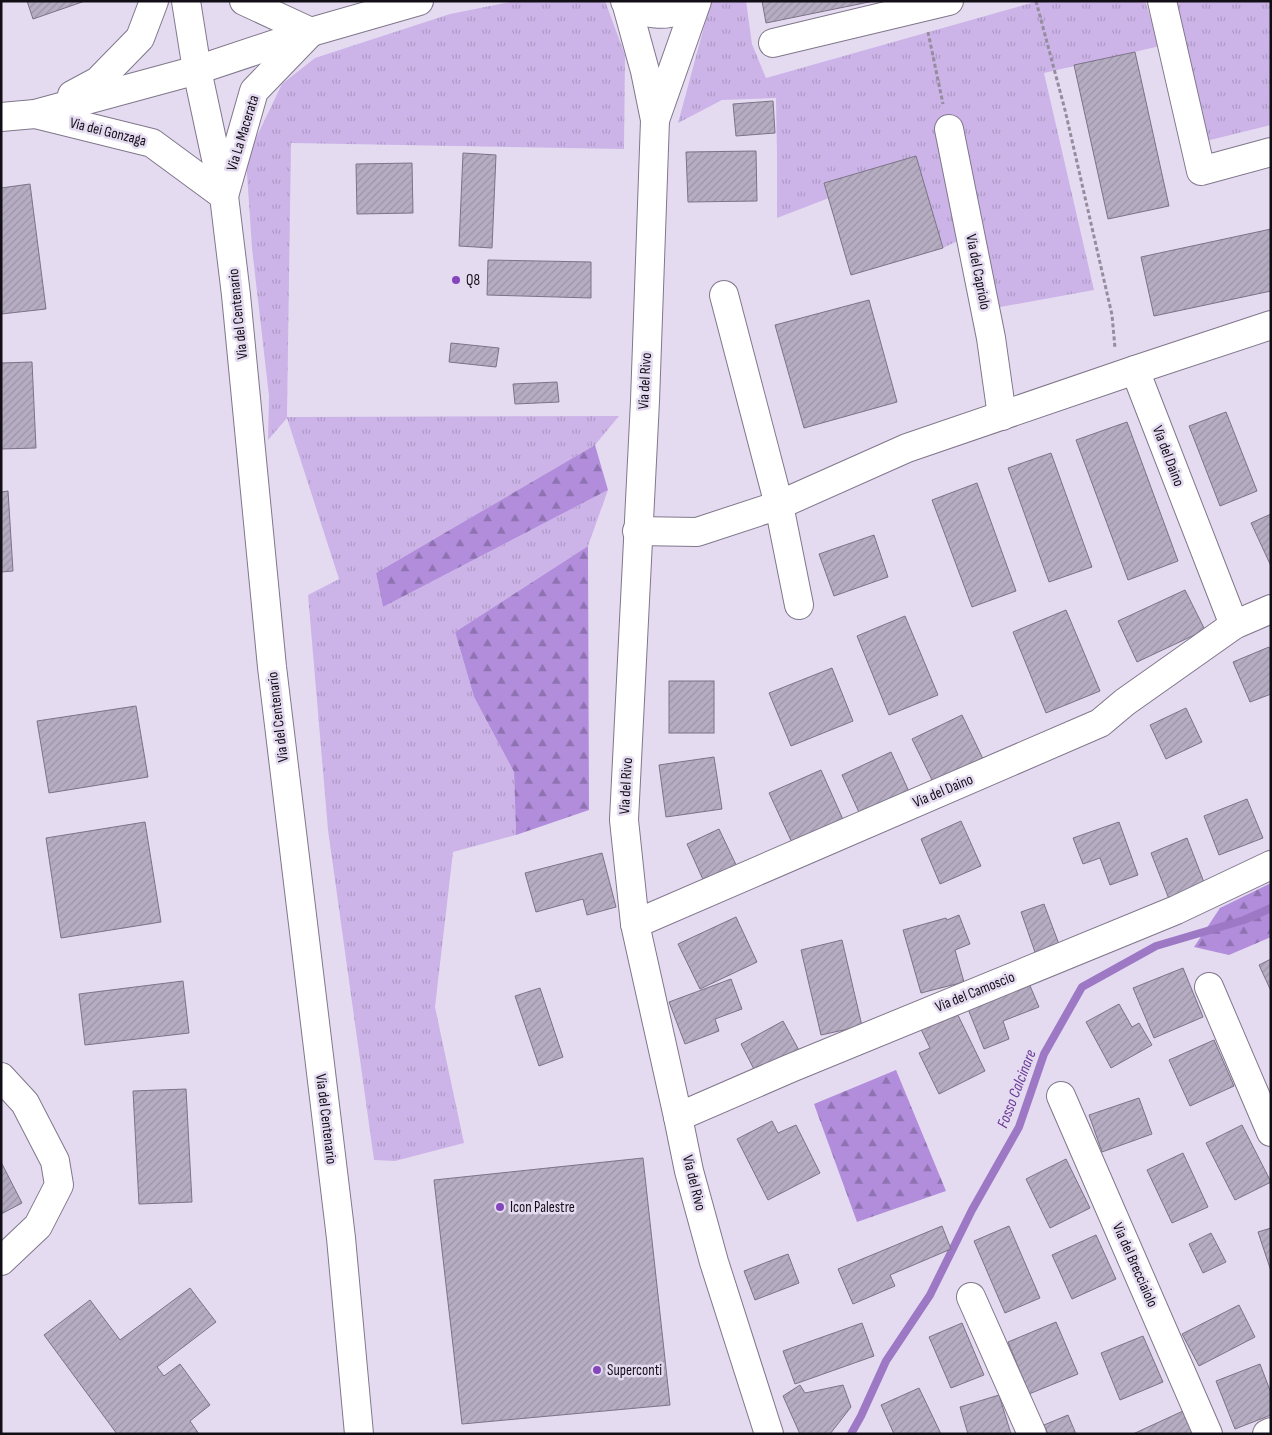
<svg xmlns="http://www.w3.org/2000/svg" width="1272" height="1435" font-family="'Sofia Sans Condensed',sans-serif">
	<defs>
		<pattern id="grass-tufts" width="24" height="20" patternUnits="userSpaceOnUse" patternTransform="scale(1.25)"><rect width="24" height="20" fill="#ccb4e8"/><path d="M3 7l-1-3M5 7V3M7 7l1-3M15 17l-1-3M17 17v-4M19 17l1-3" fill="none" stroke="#ae9ac6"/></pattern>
		<pattern id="forest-firs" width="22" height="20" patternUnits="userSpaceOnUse" patternTransform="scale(1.25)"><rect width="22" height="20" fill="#b28ddb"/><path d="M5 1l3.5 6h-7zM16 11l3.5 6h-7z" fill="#8f72b1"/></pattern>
		<pattern id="building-hatch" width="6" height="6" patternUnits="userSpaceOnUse" patternTransform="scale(1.25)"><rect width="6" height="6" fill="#b6adc2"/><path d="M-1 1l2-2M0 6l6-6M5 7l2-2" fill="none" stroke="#9b94a6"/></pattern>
	</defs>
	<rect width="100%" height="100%" fill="#e5dbf1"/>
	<g fill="url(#grass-tufts)">
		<path d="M515,1H605L625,55L624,149L291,143L287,417L619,416L595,445L376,573L383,607L608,490L588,546L455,632L474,697L514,772L516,835L453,852L435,1007L464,1143L395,1161L374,1160L328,830L308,595L339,579L287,418L268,440L269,396L252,248L246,159L282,84L315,58L450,14Z"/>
		<path d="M711,1H746L752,44L766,78L1038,1H1145L1160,46L1044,73L1094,290L995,308L980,230L943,248L916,156L824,183L829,198L777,218V154L776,98L722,100L678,123Z"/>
		<path d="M1170,1H1271V125L1202,142Z"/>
	</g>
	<g fill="url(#forest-firs)">
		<path d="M595,445L608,490L383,607L376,573Z"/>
		<path d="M588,546L589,810L516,835L514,772L474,697L455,632Z"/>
		<path d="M1271,883V937L1229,955L1194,947L1220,908Z"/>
		<path d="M896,1070L946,1191L857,1222L814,1104Z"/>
	</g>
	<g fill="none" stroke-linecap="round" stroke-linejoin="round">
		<path stroke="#9d78c5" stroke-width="8" d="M851,1434L861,1416L886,1361L930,1295L972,1210L1019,1127L1044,1054L1082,987L1156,946L1244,920L1271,908"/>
	</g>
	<g fill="url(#building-hatch)" stroke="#7c7387">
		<path d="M27,1H85L33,19Z"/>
		<path d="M762,1H874L766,23Z"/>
		<path d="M1135,52L1169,206L1108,219L1074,65Z"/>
		<path d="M773,101L775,133L736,136L733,104Z"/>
		<path d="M756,151L757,201L688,202L686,152Z"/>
		<path d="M463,153L496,155L492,248L459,246Z"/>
		<path d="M916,156L943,248L851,275L824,183Z"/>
		<path d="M412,163L413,213L357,214L356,164Z"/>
		<path d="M30,184L46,309L1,314V188Z"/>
		<path d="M1271,229V291L1154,316L1141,257Z"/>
		<path d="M488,260L591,262V298L487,295Z"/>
		<path d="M869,300L897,402L804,428L775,325Z"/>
		<path d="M451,343L499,348L496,367L449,362Z"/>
		<path d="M32,362L36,448L1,449V363Z"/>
		<path d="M557,382L559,402L515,404L513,384Z"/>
		<path d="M1226,412L1257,491L1220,506L1189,426Z"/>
		<path d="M1127,422L1178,561L1128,580L1076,440Z"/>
		<path d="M1051,453L1092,567L1049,582L1008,468Z"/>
		<path d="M977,483L1016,591L972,607L932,500Z"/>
		<path d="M8,491L13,571L1,572V492Z"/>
		<path d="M1271,514V566L1251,523Z"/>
		<path d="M874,535L888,577L834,596L819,554Z"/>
		<path d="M1185,590L1205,630L1137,662L1118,621Z"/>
		<path d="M1066,610L1100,691L1046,713L1013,632Z"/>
		<path d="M905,616L938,695L889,715L857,636Z"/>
		<path d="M1269,647L1271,651V694L1250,702L1233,662Z"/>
		<path d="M832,668L853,721L791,746L769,693Z"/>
		<rect x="669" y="681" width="45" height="52"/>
		<path d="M136,706L148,777L49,793L37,721Z"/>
		<path d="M1186,708L1202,742L1166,759L1150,725Z"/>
		<path d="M962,715L984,761L934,784L912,739Z"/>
		<path d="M891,752L911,796L862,819L842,775Z"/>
		<path d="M714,757L722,809L666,817L659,765Z"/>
		<path d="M821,770L845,824L794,847L769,793Z"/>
		<path d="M1247,799L1263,838L1219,855L1204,816Z"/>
		<path d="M961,821L981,866L940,884L921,839Z"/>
		<path d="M145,822L161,922L61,938L46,838Z"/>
		<path d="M1119,822L1138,875L1110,885L1100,858L1083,864L1073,838Z"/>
		<path d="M719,829L738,869L705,884L687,844Z"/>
		<path d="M1187,838L1205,885L1169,899L1151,853Z"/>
		<path d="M602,853L616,907L587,915L583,899L536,912L525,873Z"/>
		<path d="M1044,904L1060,947L1036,955L1021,912Z"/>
		<path d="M959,915L970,944L955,950L964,982L921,993L903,930L946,918L947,920Z"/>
		<path d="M736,917L757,962L700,989L678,944Z"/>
		<path d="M842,940L862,1026L821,1035L801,950Z"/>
		<path d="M1271,959V991L1259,965Z"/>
		<path d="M1183,968L1203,1017L1154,1038L1133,988Z"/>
		<path d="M1025,974L1039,1007L1003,1021L1009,1039L984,1049L964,999Z"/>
		<path d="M731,979L742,1009L715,1019L719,1031L685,1044L669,1002Z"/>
		<path d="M183,981L189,1033L85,1045L79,994Z"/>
		<path d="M540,988L563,1057L539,1066L515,996Z"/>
		<path d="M1119,1004L1132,1027L1139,1023L1152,1045L1111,1068L1086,1022Z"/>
		<path d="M954,1007L985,1071L939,1094L919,1053L930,1048L917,1021Z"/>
		<path d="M783,1021L801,1054L758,1077L741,1044Z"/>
		<path d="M1214,1040L1234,1086L1190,1106L1169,1060Z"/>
		<path d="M186,1089L192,1202L139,1204L133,1091Z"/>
		<path d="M1139,1098L1152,1134L1102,1152L1089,1115Z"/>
		<path d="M772,1121L778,1133L796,1125L820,1173L768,1200L737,1139Z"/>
		<path d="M1242,1125L1271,1182L1235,1200L1206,1143Z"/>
		<path d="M1183,1153L1208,1207L1172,1223L1147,1170Z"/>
		<path d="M643,1158L670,1405L462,1424L434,1180Z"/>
		<path d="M1066,1159L1090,1208L1050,1228L1026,1179Z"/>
		<path d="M1,1162L22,1203L1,1214Z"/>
		<path d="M942,1226L951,1249L890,1275L895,1286L853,1304L838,1269Z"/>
		<path d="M1009,1226L1040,1298L1005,1313L974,1241Z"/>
		<path d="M1271,1228V1271L1258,1232Z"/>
		<path d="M1211,1233L1226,1262L1203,1273L1189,1244Z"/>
		<path d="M1096,1235L1116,1279L1072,1299L1052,1255Z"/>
		<path d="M788,1254L799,1283L755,1300L744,1271Z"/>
		<path d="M190,1288L216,1322L157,1367L164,1376L180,1364L210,1405L190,1421L199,1434H117L44,1335L90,1300L120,1340Z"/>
		<path d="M1239,1305L1255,1337L1199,1366L1182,1334Z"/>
		<path d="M1056,1322L1078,1374L1029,1394L1008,1342Z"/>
		<path d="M862,1323L874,1356L795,1384L783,1351Z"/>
		<path d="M962,1323L984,1375L951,1388L929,1337Z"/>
		<path d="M1143,1336L1163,1382L1120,1400L1101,1353Z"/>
		<path d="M1260,1364L1271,1393V1415L1235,1429L1216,1381Z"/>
		<path d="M800,1385L805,1393L843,1385L851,1407L830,1434H800L783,1396Z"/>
		<path d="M919,1388L941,1434H894L881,1405Z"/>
		<path d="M999,1395L1011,1434H968L960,1407Z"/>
		<path d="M1183,1411L1193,1434H1133Z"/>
		<path d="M1068,1415L1076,1434H1048L1044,1425Z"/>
	</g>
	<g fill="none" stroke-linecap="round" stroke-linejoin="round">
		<g stroke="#80778b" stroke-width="30">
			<g id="minor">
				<path d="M186,1L197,70L224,196L236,295L272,667L341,1238L359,1434"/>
				<path d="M625,1C644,16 673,20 691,1"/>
				<path d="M1162,1L1201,171L1271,152"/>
				<path d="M626,2L645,71L655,120L645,401L624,820L635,924L678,1117L689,1171L714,1262L769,1434"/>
				<path d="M773,43L949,1"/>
				<path d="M72,95L98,81L140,38L154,1"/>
				<path d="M35,114L152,143L224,196L254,91L311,32L244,1"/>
				<path d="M1,117L35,114L197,70L311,32L419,1"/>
				<path d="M655,120L697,1"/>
				<path d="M949,129L991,338L1002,416"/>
				<path d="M724,295L779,505L799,605"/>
				<path d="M1135,370L1234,625"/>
				<path d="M637,531L697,532L779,505L907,448L1135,370L1271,325"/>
				<path d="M635,924L1100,723L1125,702L1234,625L1271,609"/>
				<path d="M1209,987L1271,1132"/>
				<path d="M1,1077L25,1103L55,1161L59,1185L38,1226L1,1261"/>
				<path d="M1061,1096L1208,1434"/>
				<path d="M678,1117L791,1068L1176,910L1271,865"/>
				<path d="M971,1297L1032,1434"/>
				<path d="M1267,1434L1271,1432"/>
			</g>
		</g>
		<g stroke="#958d9e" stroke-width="3" stroke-dasharray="4 2.5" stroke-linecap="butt">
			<path d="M1036,1L1065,110L1112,315L1115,348"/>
			<path d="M928,32L943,104"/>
		</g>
		<use href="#minor" stroke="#fff" stroke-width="28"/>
	</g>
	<g fill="#8446bb" stroke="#e5dbf1" stroke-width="2">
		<circle cx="456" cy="280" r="5"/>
		<circle cx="500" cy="1207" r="5"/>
		<circle cx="597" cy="1370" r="5"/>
	</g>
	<g text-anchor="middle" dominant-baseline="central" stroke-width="5" stroke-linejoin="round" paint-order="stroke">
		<g font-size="15" fill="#120e16" stroke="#e5dbf1">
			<text transform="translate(108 132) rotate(14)">Via dei Gonzaga</text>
			<text transform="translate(243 133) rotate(-73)">Via La Macerata</text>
			<text transform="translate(978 272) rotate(79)">Via del Capriolo</text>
			<text transform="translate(238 314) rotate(-96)">Via del Centenario</text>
			<text transform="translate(645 381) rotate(-87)">Via del Rivo</text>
			<text transform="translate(1168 456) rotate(69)">Via del Daino</text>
			<text transform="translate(278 717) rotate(-97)">Via del Centenario</text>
			<text transform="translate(626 786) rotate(-87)">Via del Rivo</text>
			<text transform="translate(943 791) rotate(-23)">Via del Daino</text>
			<text transform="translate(975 992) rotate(-22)">Via del Camoscio</text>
			<text transform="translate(326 1119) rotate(83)">Via del Centenario</text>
			<text transform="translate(694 1183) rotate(76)">Via del Rivo</text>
			<text transform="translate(1135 1265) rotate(66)">Via del Brecciaiolo</text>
		</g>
		<g font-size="15" fill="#120e16" stroke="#e5dbf1" text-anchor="start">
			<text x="466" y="280">Q8</text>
			<text x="510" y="1207">Icon Palestre</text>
			<text x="607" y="1370">Superconti</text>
		</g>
		<g font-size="16" font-style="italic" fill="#683894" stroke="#e5dbf1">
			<text transform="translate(1017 1089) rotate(-69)">Fosso Calcinare</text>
		</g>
	</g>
	<rect width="1272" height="1435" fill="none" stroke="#120e16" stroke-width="5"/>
</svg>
